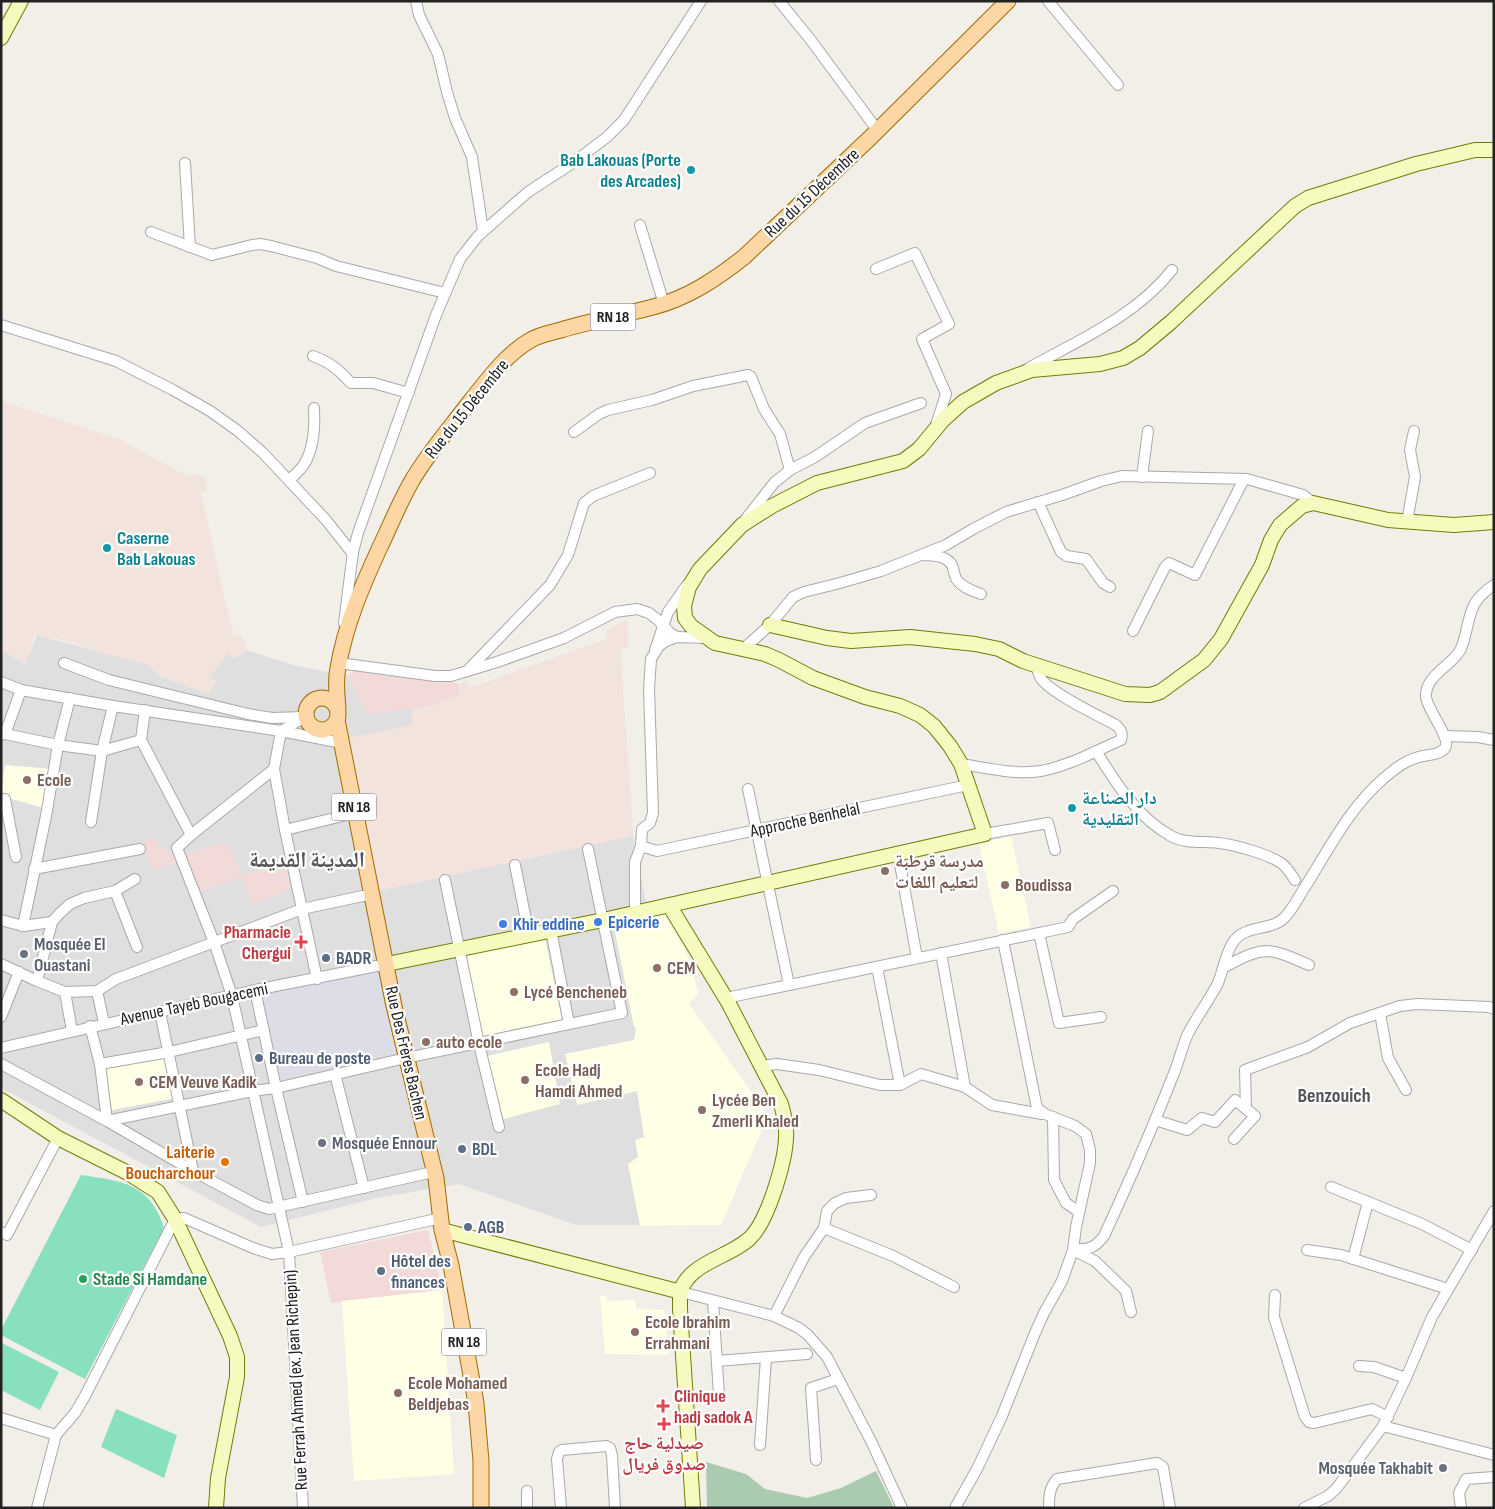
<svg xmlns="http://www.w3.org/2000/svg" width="1495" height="1509" font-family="'Sofia Sans Condensed','Noto Naskh Arabic',sans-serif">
	<rect width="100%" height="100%" fill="#f2efe9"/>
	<path fill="#e0dfdf" d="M627,620L628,647L620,649L633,836L648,912L665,908L679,939L684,943L699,994L689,1003L768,1116L721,1225H576L459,1184L377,1198L261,1227L1,1088V650L25,664L37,635L149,665L159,676L208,694L210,676L229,652L234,659L247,650L293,665L347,676L367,714L460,694L458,684L466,681L470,688L607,639L606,631Z"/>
	<g fill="#f2dad9">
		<path d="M355,670L452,682L458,684L460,694L434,705L367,714L347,676Z"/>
		<path d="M151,836L169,853L180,855L226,843L244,876L286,858L296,887L252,904L241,877L193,894L179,862L152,871L144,846L145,841Z"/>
		<path d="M428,1230L442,1290L331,1303L320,1252Z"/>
	</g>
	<g fill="#ffffe5">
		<path d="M5,765L53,769L44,808L1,796Z"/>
		<path d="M1011,836L1031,927L999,933L979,844Z"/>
		<path d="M665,908L679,939L684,943L699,994L689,1003L768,1116L721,1225L640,1226L628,1164L638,1157L635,1140L644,1137L637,1091L577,1105L565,1054L634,1040L636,1027H634L615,932L623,918Z"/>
		<path d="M545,938L564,1030L483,1046L464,955Z"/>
		<path d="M549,1042L560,1104L503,1119L487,1056Z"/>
		<path d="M167,1054L176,1098L112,1110L103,1067Z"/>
		<path d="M442,1290L454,1474L354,1481L342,1301Z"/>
		<path d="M600,1296H606L607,1301L635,1300L636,1309L665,1310L669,1355L605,1354Z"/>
	</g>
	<g fill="#f3e3dd">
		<path d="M1,401L119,439L189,477L195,473L205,477L207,491L201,492L226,605L234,635H242L247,650L234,659L229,652L210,676L216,681L209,694L159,676L149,665L102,653L77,644L35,634L26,664L1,650Z"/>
		<path d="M627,620L628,647L620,649L633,836L378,891L348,738L412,725V709L434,705L460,694L458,684L466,681L470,688L607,639L606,631Z"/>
	</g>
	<path fill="#aacbaf" d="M706,1462L746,1474L765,1489L807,1498L841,1488L876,1471L894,1508H707Z"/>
	<g fill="#88e0be">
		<path d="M81,1175C122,1181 150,1183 164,1228L85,1379L1,1335V1330Z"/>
		<path d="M2,1343L59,1372L40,1410L1,1390Z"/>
		<path d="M116,1409L177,1435L164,1478L101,1447Z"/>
	</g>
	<path fill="#dddde8" d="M367,969L384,978L400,1052L280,1079L261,991Z"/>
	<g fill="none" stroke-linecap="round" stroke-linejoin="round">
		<g stroke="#a9a9a9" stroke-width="12">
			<g id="street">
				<path d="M416,1L419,15L438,54L447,92L455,118L472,157L483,231"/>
				<path d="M779,1L810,39L878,131"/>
				<path d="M1048,1L1118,85"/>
				<path d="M185,163L190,247"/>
				<path d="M640,225L664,304"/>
				<path d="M151,232L212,255L252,245L260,244L271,246L317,258L336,266L445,293"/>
				<path d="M876,269L915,253L949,324L922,339L946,394L936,425"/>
				<path d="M1,325L116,361L173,390L210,411L238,431L263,453L326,520L353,554"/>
				<path d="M313,356C331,363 338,369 351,383H373L409,393"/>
				<path d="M1027,369C1077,341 1136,316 1172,270"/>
				<path d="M574,432L599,414L608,410L652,400L693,386L748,375L751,377L764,409L780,434L790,470"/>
				<path d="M1142,477L1148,431"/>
				<path d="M289,480C294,476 299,471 303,466C314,450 315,426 314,408"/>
				<path d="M1038,502L1061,552L1067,556L1086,559L1103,583L1110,587"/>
				<path d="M745,520L774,483L790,470L815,457L865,423L921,403"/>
				<path d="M1407,522L1415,477L1410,450L1414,431"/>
				<path d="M923,555C934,556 946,555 952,565C954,570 954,576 957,580C963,588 973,591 981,594"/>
				<path d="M344,623L353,552L358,533L436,315L460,259L478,236L528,192L574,162L607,137L624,120L701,1"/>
				<path d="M1133,631L1165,567L1169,563L1195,575L1244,479"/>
				<path d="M655,650L668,612L687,585"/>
				<path d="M742,650L770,625L793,597L804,592L840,583L881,571L946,545L973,529L1006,512L1062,495L1101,481L1122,476L1247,479L1303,495L1313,503"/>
				<path d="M339,657V663L435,676H451L497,662L564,638L615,612L637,609L649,613L658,620L670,633L677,637"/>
				<path d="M64,663L109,680L248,714L272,718L304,717"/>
				<path d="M469,669L550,585L568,555L584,503L593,496L650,473"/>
				<path d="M1,682L21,690L113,706L281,731L305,717"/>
				<path d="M145,710L141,740L191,835"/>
				<path d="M5,734L21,690"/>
				<path d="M1,735L5,734L58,745L102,751L141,740"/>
				<path d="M1445,736L1478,737L1494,740"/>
				<path d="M1096,751C1115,782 1138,818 1171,836C1185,844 1204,841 1219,843C1235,845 1268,854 1281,863C1287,867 1291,874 1295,880"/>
				<path d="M961,764C987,768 1015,775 1041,771C1069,766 1095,751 1121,740C1123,733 1121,730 1116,725C1099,716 1048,692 1040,677C1038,673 1037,669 1037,665"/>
				<path d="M274,769L191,835L177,848L214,942L232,996L289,1252L303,1508"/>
				<path d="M748,789L789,985"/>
				<path d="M5,799L16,857"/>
				<path d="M91,822L102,751L113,706"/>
				<path d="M285,830L355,813"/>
				<path d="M985,834L1048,823L1055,850"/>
				<path d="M641,846L657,851L968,785"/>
				<path d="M898,853L917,958"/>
				<path d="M515,865L529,935"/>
				<path d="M34,869L140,849"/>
				<path d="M445,880L479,1044L499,1127"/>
				<path d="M115,891L137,947"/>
				<path d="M635,912V862L641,846L642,829L650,823L653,813L649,689L651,659L659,646L666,641L677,637L707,638"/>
				<path d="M1,920L23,926L52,922"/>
				<path d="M23,926L46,816L58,745L70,698"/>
				<path d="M551,930L569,1024"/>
				<path d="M1039,933L1059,1023L1101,1017"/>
				<path d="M941,953L965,1087"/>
				<path d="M1,964L37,981L65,992L97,991"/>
				<path d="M877,967L900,1085"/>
				<path d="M1223,968C1264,945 1268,947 1309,965"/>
				<path d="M317,979L285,830L274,769L281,731L342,743"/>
				<path d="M37,981L52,922L60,913L70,904L84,898L115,891L135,879"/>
				<path d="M255,990L276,1088L303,1202"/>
				<path d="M65,992L72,1031"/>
				<path d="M726,998L1068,927L1073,919L1113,891"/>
				<path d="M160,1012L193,1171"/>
				<path d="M1380,1013L1388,1058L1406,1090"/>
				<path d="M1,1017L19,972"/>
				<path d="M104,1023L97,991L116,979L302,909L372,894"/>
				<path d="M90,1026L100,1064L107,1121L252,1091L276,1088L406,1058L622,1013L588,849"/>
				<path d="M1,1048L255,990L387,964"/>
				<path d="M1,1064L107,1121L193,1171L257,1205L269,1209L433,1172"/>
				<path d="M100,1064L169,1052L264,1030"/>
				<path d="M761,1066L777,1064L819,1070L880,1085H900L921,1074L965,1087L992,1105L1042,1114"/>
				<path d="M335,1074L364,1188"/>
				<path d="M1246,1108L1245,1070L1308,1047L1350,1023L1400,1006L1417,1004L1489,1007L1494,1009"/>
				<path d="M1053,1117L1054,1180L1066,1203L1079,1212"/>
				<path d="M1155,1120L1187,1130L1202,1118L1215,1122L1235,1100L1255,1116L1234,1139"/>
				<path d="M1331,1187L1422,1224L1472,1250"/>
				<path d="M1494,1211L1432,1317L1406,1378L1383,1426L1494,1455"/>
				<path d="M824,1228L893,1256L954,1287"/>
				<path d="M1,1232L7,1235L58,1138"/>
				<path d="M1307,1250L1341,1255L1448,1289"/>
				<path d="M1353,1259L1368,1202"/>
				<path d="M681,1292L774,1316L799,1328L808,1335L827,1357L871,1441L902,1508"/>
				<path d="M1275,1295L1274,1317L1305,1417L1309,1422L1314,1423L1372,1409L1388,1417"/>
				<path d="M713,1301L719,1395"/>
				<path d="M1131,1312L1126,1291L1095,1261L1073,1250C1089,1248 1093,1250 1104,1236C1128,1184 1151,1132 1172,1078C1178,1065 1181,1050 1187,1036C1196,1017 1209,1001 1218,983C1223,971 1225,956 1232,944C1244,923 1272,932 1285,917C1293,909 1299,896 1305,887C1329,849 1350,807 1384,778C1396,768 1407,759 1423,756C1430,755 1441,754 1445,748C1452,738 1426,709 1426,696C1425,677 1450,666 1459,652C1463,646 1464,639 1466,632C1471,609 1473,599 1494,585"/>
				<path d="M774,1316L804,1257L824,1228L827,1211L835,1203L846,1198L871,1195"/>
				<path d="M717,1361L807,1354"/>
				<path d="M1359,1366L1374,1367L1406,1378"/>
				<path d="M1,1418L56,1435"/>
				<path d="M760,1445L766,1358"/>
				<path d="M816,1460L811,1388L838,1379"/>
				<path d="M527,1491V1508"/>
				<path d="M37,1508L56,1435L75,1413L85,1396L175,1219L184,1218L253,1248L272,1254L289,1252L441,1218"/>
				<path d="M561,1508L557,1459L559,1452L562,1450L606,1446L610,1448L612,1455L615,1508"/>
				<path d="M955,1508L977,1469L1002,1416L1035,1333L1044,1313L1062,1281L1073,1250L1076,1227L1090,1163V1150L1086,1134L1075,1126L1045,1114L1037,1108L1003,940"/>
				<path d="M1049,1508C1049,1497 1049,1488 1057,1479L1157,1463L1163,1467L1170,1508"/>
				<path d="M1304,1508L1328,1496L1336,1489L1383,1426"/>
				<path d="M1461,1508L1459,1493L1466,1479L1494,1477"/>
			</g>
		</g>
		<g stroke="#707d05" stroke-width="16">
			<g id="secondary">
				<path d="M1,38L21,1"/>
				<path d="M770,625L827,638L851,641L910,637L975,644L999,649L1023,661L1125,694L1150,695L1160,692L1204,660L1221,639L1262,565L1271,540L1280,525L1302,506L1313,503L1388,520L1454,525L1494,522"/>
				<path d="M669,905L728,1002L781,1104C784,1115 787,1126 786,1138C785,1162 768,1221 750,1238C731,1257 686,1263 680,1294C680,1299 680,1304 680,1309L693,1508"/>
				<path d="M387,964L603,920L985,834L961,764L950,746L934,726L920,715L900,706L865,697L813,678L779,660L765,654L715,643L691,626L685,618L684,606L689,587L700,569L742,525L772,506L817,483L903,461L919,449L943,420L963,402L996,383L1032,370L1100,364L1123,358L1140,348L1171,322L1295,206L1308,198L1416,164L1475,150H1494"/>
				<path d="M1,1100L58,1138L128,1173L158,1192L175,1219L230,1336L237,1357V1377L218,1478L216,1508"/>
				<path d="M442,1230L681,1292"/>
			</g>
		</g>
		<g stroke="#a06b00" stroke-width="17">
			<g id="primary">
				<circle cx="322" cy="714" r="16"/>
				<path d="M338,709C337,695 335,682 338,668C345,626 362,586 380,547C391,524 400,501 413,479C429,452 450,428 469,403C487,381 504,356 529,341C538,335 550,333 561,330C591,321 622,315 653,307C688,298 716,279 744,257L871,137L1008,1"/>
				<path d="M337,720L394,1006L436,1178L442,1230L451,1265L476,1403L481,1461V1508"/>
			</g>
		</g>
		<use href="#street" stroke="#fff" stroke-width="10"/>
		<use href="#secondary" stroke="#f7fabf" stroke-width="14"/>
		<use href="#primary" stroke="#fcd6a4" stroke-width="15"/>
	</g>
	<g fill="#0f9aa8" stroke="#fff" stroke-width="2">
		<circle cx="691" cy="170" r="5"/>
		<circle cx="107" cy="548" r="5"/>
		<circle cx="1072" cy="808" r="5"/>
	</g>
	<g fill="#8d6e63" stroke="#fff" stroke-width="2">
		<circle cx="27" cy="780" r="5"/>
		<circle cx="885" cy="871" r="5"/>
		<circle cx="1005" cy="885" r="5"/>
		<circle cx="657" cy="968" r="5"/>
		<circle cx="514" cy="992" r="5"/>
		<circle cx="426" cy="1042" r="5"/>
		<circle cx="525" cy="1080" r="5"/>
		<circle cx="139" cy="1082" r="5"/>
		<circle cx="702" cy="1110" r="5"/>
		<circle cx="635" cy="1332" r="5"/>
		<circle cx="398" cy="1393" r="5"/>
	</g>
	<g fill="#3f7fe0" stroke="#fff" stroke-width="2">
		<circle cx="598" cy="922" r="5"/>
		<circle cx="503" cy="924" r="5"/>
	</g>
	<g fill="#e0444e" stroke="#fff" stroke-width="2">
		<path d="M298.5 934.5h5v5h5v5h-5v5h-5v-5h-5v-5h5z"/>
		<path d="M660.5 1398.5h5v5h5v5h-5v5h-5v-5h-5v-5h5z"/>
		<path d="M661.5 1416.5h5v5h5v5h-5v5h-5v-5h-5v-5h5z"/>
	</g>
	<g fill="#6b7280" stroke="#fff" stroke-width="2">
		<circle cx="24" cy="954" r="5"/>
		<circle cx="322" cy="1143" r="5"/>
		<circle cx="1443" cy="1468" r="5"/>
	</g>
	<g fill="#5c6f8a" stroke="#fff" stroke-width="2">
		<circle cx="326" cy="958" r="5"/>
		<circle cx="259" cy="1058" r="5"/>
		<circle cx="462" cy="1149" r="5"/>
		<circle cx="468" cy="1227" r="5"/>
		<circle cx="381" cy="1271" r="5"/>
	</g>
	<circle fill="#e8710a" stroke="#fff" stroke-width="2" cx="225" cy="1162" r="5"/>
	<circle fill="#2e9e5b" stroke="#fff" stroke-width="2" cx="83" cy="1279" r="5"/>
	<g text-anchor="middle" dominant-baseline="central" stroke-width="4.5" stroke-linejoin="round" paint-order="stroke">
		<g fill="#fff" stroke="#646464" stroke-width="1">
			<rect x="590.5" y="303.5" width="45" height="27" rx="4"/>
			<rect x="331.5" y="793.5" width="45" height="27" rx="4"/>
			<rect x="441.5" y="1328.5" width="45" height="27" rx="4"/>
		</g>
		<g font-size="16" font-weight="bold" fill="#222">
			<text x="613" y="317">RN 18</text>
			<text x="354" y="807">RN 18</text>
			<text x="464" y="1342">RN 18</text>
		</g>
		<g font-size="18" font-weight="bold" fill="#0d838f" stroke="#fff" text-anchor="start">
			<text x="681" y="160" text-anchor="end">Bab Lakouas (Porte<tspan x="681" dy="21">des Arcades)</tspan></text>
			<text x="117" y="538">Caserne<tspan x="117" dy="21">Bab Lakouas</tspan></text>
			<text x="1082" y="798">دار الصناعة<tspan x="1082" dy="21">التقليدية</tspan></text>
		</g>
		<g font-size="18" fill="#222" stroke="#fff">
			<text transform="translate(812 193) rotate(-43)">Rue du 15 Décembre</text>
			<text transform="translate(467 409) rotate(-51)">Rue du 15 Décembre</text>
			<text transform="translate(805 820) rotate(-12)">Approche Benhelal</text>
			<text transform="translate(194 1004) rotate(-12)">Avenue Tayeb Bougacemi</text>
			<text transform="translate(406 1053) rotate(77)">Rue Des Frères Bachen</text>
			<text transform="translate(296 1380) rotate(-93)">Rue Ferrah Ahmed (ex. Jean Richepin)</text>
		</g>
		<g font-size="18" font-weight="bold" fill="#785e54" stroke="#fff" text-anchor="start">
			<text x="37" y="780">Ecole</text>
			<text x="895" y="861">مدرسة قرطبة<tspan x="895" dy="21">لتعليم اللغات</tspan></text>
			<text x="1015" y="885">Boudissa</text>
			<text x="667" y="968">CEM</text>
			<text x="524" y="992">Lycé Bencheneb</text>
			<text x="436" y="1042">auto ecole</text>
			<text x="535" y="1070">Ecole Hadj<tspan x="535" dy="21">Hamdi Ahmed</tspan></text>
			<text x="149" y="1082">CEM Veuve Kadik</text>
			<text x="712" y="1100">Lycée Ben<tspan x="712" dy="21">Zmerli Khaled</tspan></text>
			<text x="645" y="1322">Ecole Ibrahim<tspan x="645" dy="21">Errahmani</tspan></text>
			<text x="408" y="1383">Ecole Mohamed<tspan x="408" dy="21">Beldjebas</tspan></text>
		</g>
		<g font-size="18" font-weight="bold" fill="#366cbe" stroke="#fff" text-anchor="start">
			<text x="608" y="922">Epicerie</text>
			<text x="513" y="924">Khir eddine</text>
		</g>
		<g font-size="18" font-weight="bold" fill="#be3a42" stroke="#fff" text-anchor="end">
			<text x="291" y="932">Pharmacie<tspan x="291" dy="21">Chergui</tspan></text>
			<text x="674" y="1396" text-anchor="start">Clinique<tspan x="674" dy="21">hadj sadok A</tspan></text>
			<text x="664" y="1443" text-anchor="middle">صيدلية حاج<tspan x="664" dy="21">صدوق فريال</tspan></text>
		</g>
		<g font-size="18" font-weight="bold" fill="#5b616d" stroke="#fff" text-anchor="start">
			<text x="34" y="944">Mosquée El<tspan x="34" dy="21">Ouastani</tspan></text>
			<text x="332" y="1143">Mosquée Ennour</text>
			<text x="1433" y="1468" text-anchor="end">Mosquée Takhabit</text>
		</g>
		<g font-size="18" font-weight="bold" fill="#4e5e75" stroke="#fff" text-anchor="start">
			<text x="336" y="958">BADR</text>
			<text x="269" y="1058">Bureau de poste</text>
			<text x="472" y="1149">BDL</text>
			<text x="478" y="1227">AGB</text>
			<text x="391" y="1261">Hôtel des<tspan x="391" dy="21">finances</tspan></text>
		</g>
		<g font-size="18" font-weight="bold" fill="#c56008" stroke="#fff" text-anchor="end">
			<text x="215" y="1152">Laiterie<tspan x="215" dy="21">Boucharchour</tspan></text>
		</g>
		<g font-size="18" font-weight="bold" fill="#27864d" stroke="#fff" text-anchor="start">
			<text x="93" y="1279">Stade Si Hamdane</text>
		</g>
		<g font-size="20" font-weight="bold" fill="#555" stroke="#fff">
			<text x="1334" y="1096">Benzouich</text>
		</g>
		<g font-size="22" font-weight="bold" fill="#555" stroke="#fff">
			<text x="307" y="860">المدينة القديمة</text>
		</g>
	</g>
	<rect width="1495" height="1509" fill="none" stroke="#222222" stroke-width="5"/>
</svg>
